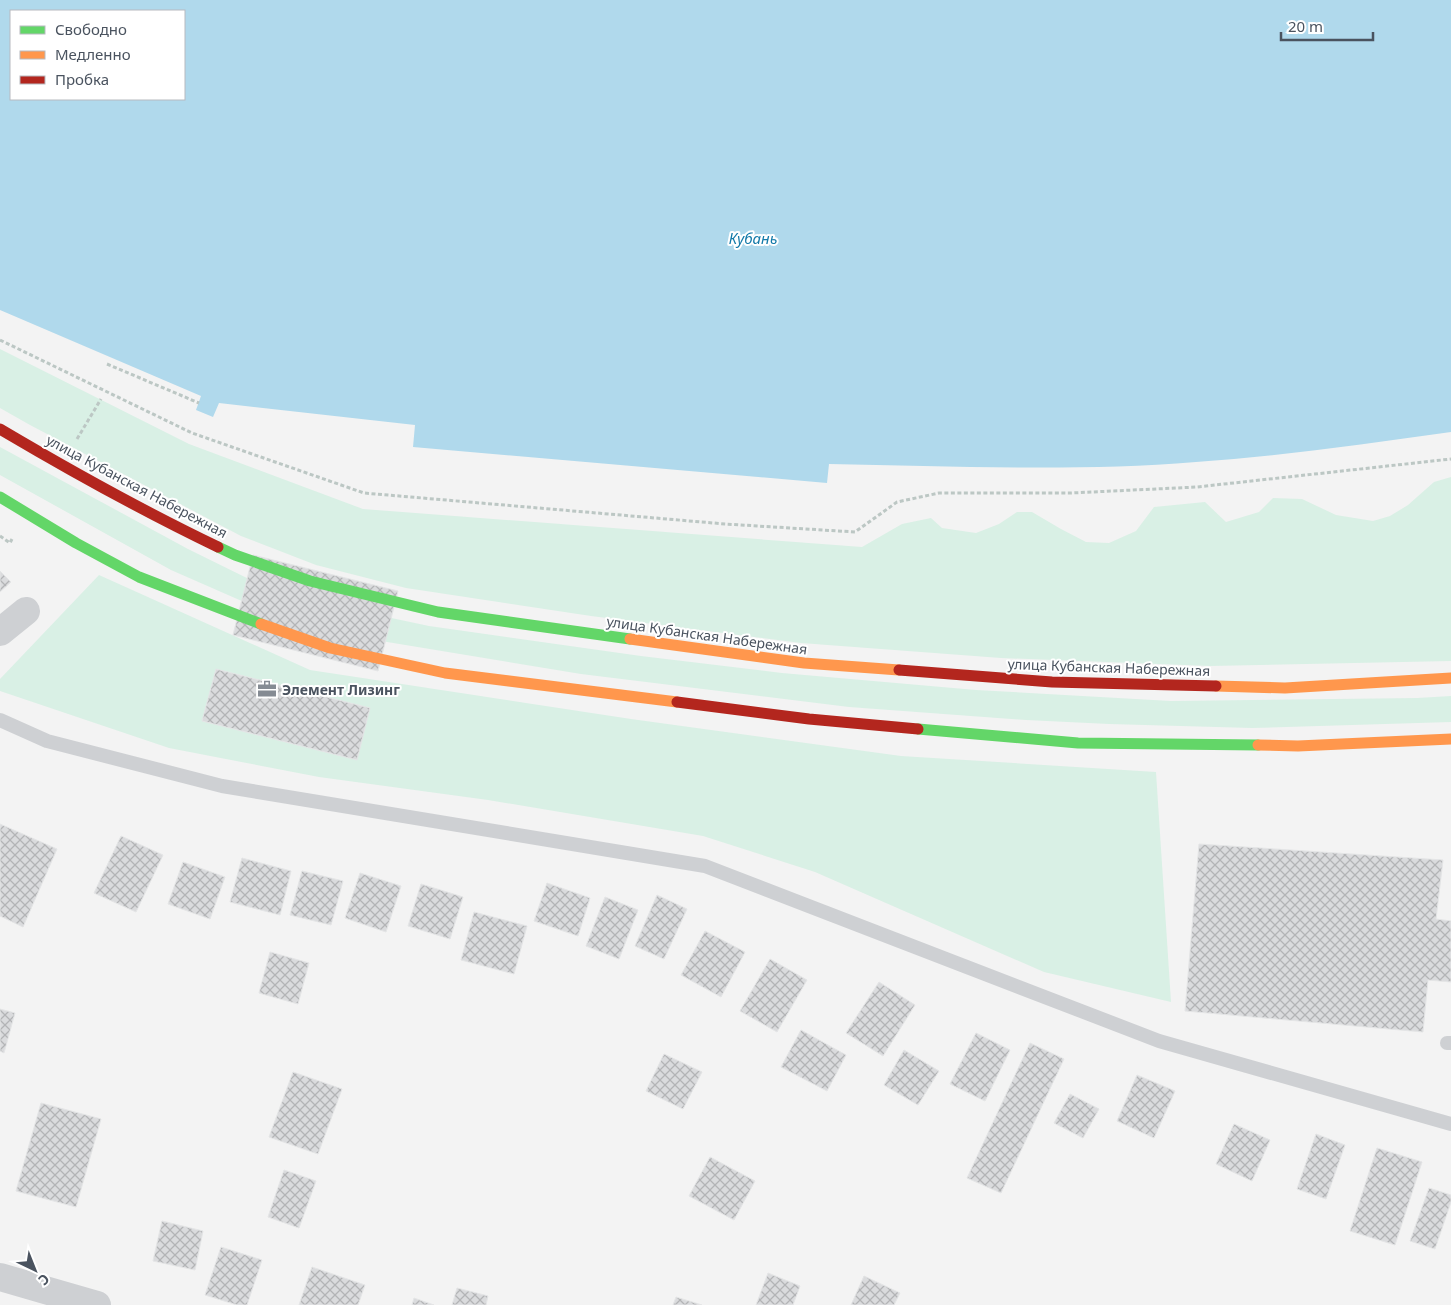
<svg xmlns="http://www.w3.org/2000/svg" width="1451" height="1305" font-family="'Noto Sans',sans-serif">
	<defs>
		<pattern id="building-cross-hatch" width="8" height="8" patternUnits="userSpaceOnUse" patternTransform="scale(1.25)"><rect width="8" height="8" fill="#dadbdd"/><path d="M0 0l8 8M0 8l8-8" fill="none" stroke="#b3b4b6"/></pattern>
	</defs>
	<rect width="100%" height="100%" fill="#f3f3f3"/>
	<g fill="#d9f0e5">
		<path d="M0,349L189,444L363,509L862,547L902,524L931,518L942,528L976,533L999,524L1017,512H1032L1061,529L1086,542L1109,543L1136,531L1154,507L1205,502L1226,522L1259,512L1273,498L1302,499L1336,515L1373,521L1390,516L1408,505L1434,482L1451,477V661L1210,666L1001,658L801,643L591,616L406,588L316,565L241,536L30,425L0,408Z"/>
		<path d="M0,447L188,549L257,583L335,606L429,626L641,656L782,673L976,690L1171,701L1417,698L1451,696V722L1252,728L1109,724L1026,720L849,707L581,674L363,638L276,616L171,570L0,475Z"/>
		<path d="M99,575L310,670L631,719L901,756L1156,772L1171,1002L1044,972L815,872L703,836L488,800L319,777L169,748L0,691V679Z"/>
	</g>
	<path fill="#b0d9ec" fill-rule="evenodd" d="M0,0H1451V432C1366,444 1281,456 1196,462C1074,472 951,466 829,464L827,483L413,447L415,425L219,403L213,417L196,410L201,396L0,310ZM11,11H184V99H11Z"/>
	<g fill="url(#building-cross-hatch)" stroke="#e4e5e6">
		<path d="M253,555L398,591L378,671L233,635Z"/>
		<path d="M0,571L11,582L0,592Z"/>
		<path d="M216,669L370,708L357,760L202,721Z"/>
		<path d="M0,824L57,849L23,927L0,916Z"/>
		<path d="M121,836L163,855L136,912L94,893Z"/>
		<path d="M1199,844L1443,860L1436,919L1451,921V982L1428,980L1423,1032L1185,1011Z"/>
		<path d="M242,858L291,871L280,915L230,902Z"/>
		<path d="M183,862L225,877L210,919L168,904Z"/>
		<path d="M302,871L343,881L331,925L290,915Z"/>
		<path d="M360,873L401,886L386,932L345,918Z"/>
		<path d="M547,883L590,898L578,936L534,921Z"/>
		<path d="M421,884L463,897L450,939L408,926Z"/>
		<path d="M657,895L687,909L664,959L635,946Z"/>
		<path d="M605,897L638,910L619,959L586,946Z"/>
		<path d="M474,912L527,926L514,974L461,960Z"/>
		<path d="M705,931L745,952L721,997L681,975Z"/>
		<path d="M270,952L309,963L298,1004L259,993Z"/>
		<path d="M770,959L807,980L777,1032L740,1011Z"/>
		<path d="M879,982L915,1005L883,1056L846,1033Z"/>
		<path d="M0,1009L15,1013L4,1053L0,1051Z"/>
		<path d="M801,1030L846,1055L827,1091L781,1067Z"/>
		<path d="M976,1033L1010,1050L985,1101L950,1084Z"/>
		<path d="M1030,1043L1064,1059L1001,1193L967,1178Z"/>
		<path d="M904,1050L939,1071L918,1105L884,1085Z"/>
		<path d="M664,1054L702,1072L683,1109L646,1091Z"/>
		<path d="M293,1072L342,1089L318,1154L269,1137Z"/>
		<path d="M1137,1075L1175,1091L1154,1138L1117,1121Z"/>
		<path d="M1070,1094L1099,1109L1083,1138L1054,1123Z"/>
		<path d="M41,1103L101,1119L76,1207L16,1191Z"/>
		<path d="M1234,1124L1270,1140L1252,1181L1216,1164Z"/>
		<path d="M1316,1134L1345,1145L1326,1199L1297,1189Z"/>
		<path d="M1377,1148L1422,1162L1395,1245L1350,1231Z"/>
		<path d="M710,1157L755,1181L734,1220L689,1196Z"/>
		<path d="M284,1170L316,1181L299,1228L268,1217Z"/>
		<path d="M1429,1188L1451,1195V1202L1435,1249L1410,1241Z"/>
		<path d="M162,1221L203,1231L195,1270L153,1261Z"/>
		<path d="M221,1247L262,1260L247,1305H237L205,1295Z"/>
		<path d="M312,1267L365,1285L358,1305H299Z"/>
		<path d="M768,1273L800,1286L793,1305H756Z"/>
		<path d="M864,1276L900,1293L894,1305H851Z"/>
		<path d="M457,1288L488,1296L486,1305H452Z"/>
		<path d="M676,1297L702,1305H673Z"/>
		<path d="M414,1298L434,1305H412Z"/>
	</g>
	<g fill="none" stroke-linecap="round" stroke-linejoin="round">
		<g stroke="#bcc7c4" stroke-width="3" stroke-dasharray="4 2.5" stroke-linecap="butt">
			<path d="M0,340L192,433L364,493L725,524L855,532L897,502L939,493H1071L1197,487L1451,459"/>
			<path d="M107,364L199,403"/>
			<path d="M77,439L101,399"/>
			<path d="M0,536L10,543L12,539"/>
		</g>
		<g stroke="#ced0d3" stroke-width="14">
			<path d="M0,720L47,741L222,786L705,866L1159,1041L1451,1124"/>
			<path d="M1447,1043H1451"/>
		</g>
		<g stroke="#ced0d3" stroke-width="28">
			<path d="M0,632L26,611"/>
			<path d="M0,1277L97,1305"/>
		</g>
		<g stroke="#63d668" stroke-width="11">
			<path d="M0,497L76,543L139,577L261,624"/>
			<path d="M218,547L235,555L310,581L438,612L630,639"/>
			<path d="M918,729L1078,743L1258,745"/>
		</g>
		<g stroke="#ff974d" stroke-width="11">
			<path d="M261,624L330,648L445,673L677,702"/>
			<path d="M630,639L804,663L899,670"/>
			<path d="M1216,686L1285,688L1451,678"/>
			<path d="M1258,745L1298,746L1451,739"/>
		</g>
		<g stroke="#b3261e" stroke-width="11">
			<path d="M0,429C71,471 143,511 218,547"/>
			<path d="M899,670L1052,682L1216,686"/>
			<path d="M677,702L809,719L918,729"/>
		</g>
	</g>
	<defs>
		<g id="office-bare" transform="scale(1.5)"><path d="M-6-3h4V-5.5h4V-3h4V5H-6ZM-1-4.5V-3h2v-1.5ZM-6 0V1H6V0Z" fill="#858b93" stroke="#fff" stroke-width="2.5" paint-order="stroke"/></g>
	</defs>
	<g fill-rule="evenodd">
		<use href="#office-bare" x="267" y="689"/>
	</g>
	<g text-anchor="middle" dominant-baseline="central" stroke-width="4" stroke-linejoin="round" paint-order="stroke">
		<g font-size="14" fill="#4a535f" stroke="#fff">
			<text transform="translate(137 486) rotate(28)">улица Кубанская Набережная</text>
			<text transform="translate(707 635) rotate(8)">улица Кубанская Набережная</text>
			<text transform="translate(1109 667) rotate(2)">улица Кубанская Набережная</text>
		</g>
		<g font-size="14" font-weight="bold" fill="#4a535f" stroke="#fff" text-anchor="start">
			<text x="282" y="689">Элемент Лизинг</text>
		</g>
		<g font-size="15" font-style="italic" fill="#137aa9" stroke="#fff">
			<text x="753" y="238">Кубань</text>
		</g>
	</g>
	<rect x="10" y="10" width="175" height="90" fill="#ffffff" stroke="#b7babf"/>
	<rect x="20" y="26" width="25" height="8" fill="#63d668" stroke="#b7babf"/>
	<text x="55" y="35" font-size="15" fill="#4a535f">Свободно</text>
	<rect x="20" y="51" width="25" height="8" fill="#ff974d" stroke="#b7babf"/>
	<text x="55" y="60" font-size="15" fill="#4a535f">Медленно</text>
	<rect x="20" y="76" width="25" height="8" fill="#b3261e" stroke="#b7babf"/>
	<text x="55" y="85" font-size="15" fill="#4a535f">Пробка</text>
	<g transform="translate(35 1270) rotate(137)" stroke="#ffffff" stroke-width="4" paint-order="stroke">
	<path d="M0-4L9 19L0 12L-9 19Z" fill="#4a535f"/>
	<text y="-8" font-size="14" font-weight="bold" text-anchor="middle" fill="#4a535f">С</text>
	</g>
	<path d="M1281 32v8h92v-8" fill="none" stroke="#4a535f" stroke-width="2.5"/>
	<text x="1288" y="32" font-size="15" fill="#4a535f" stroke="#ffffff" stroke-width="4" paint-order="stroke">20 m</text>
</svg>
